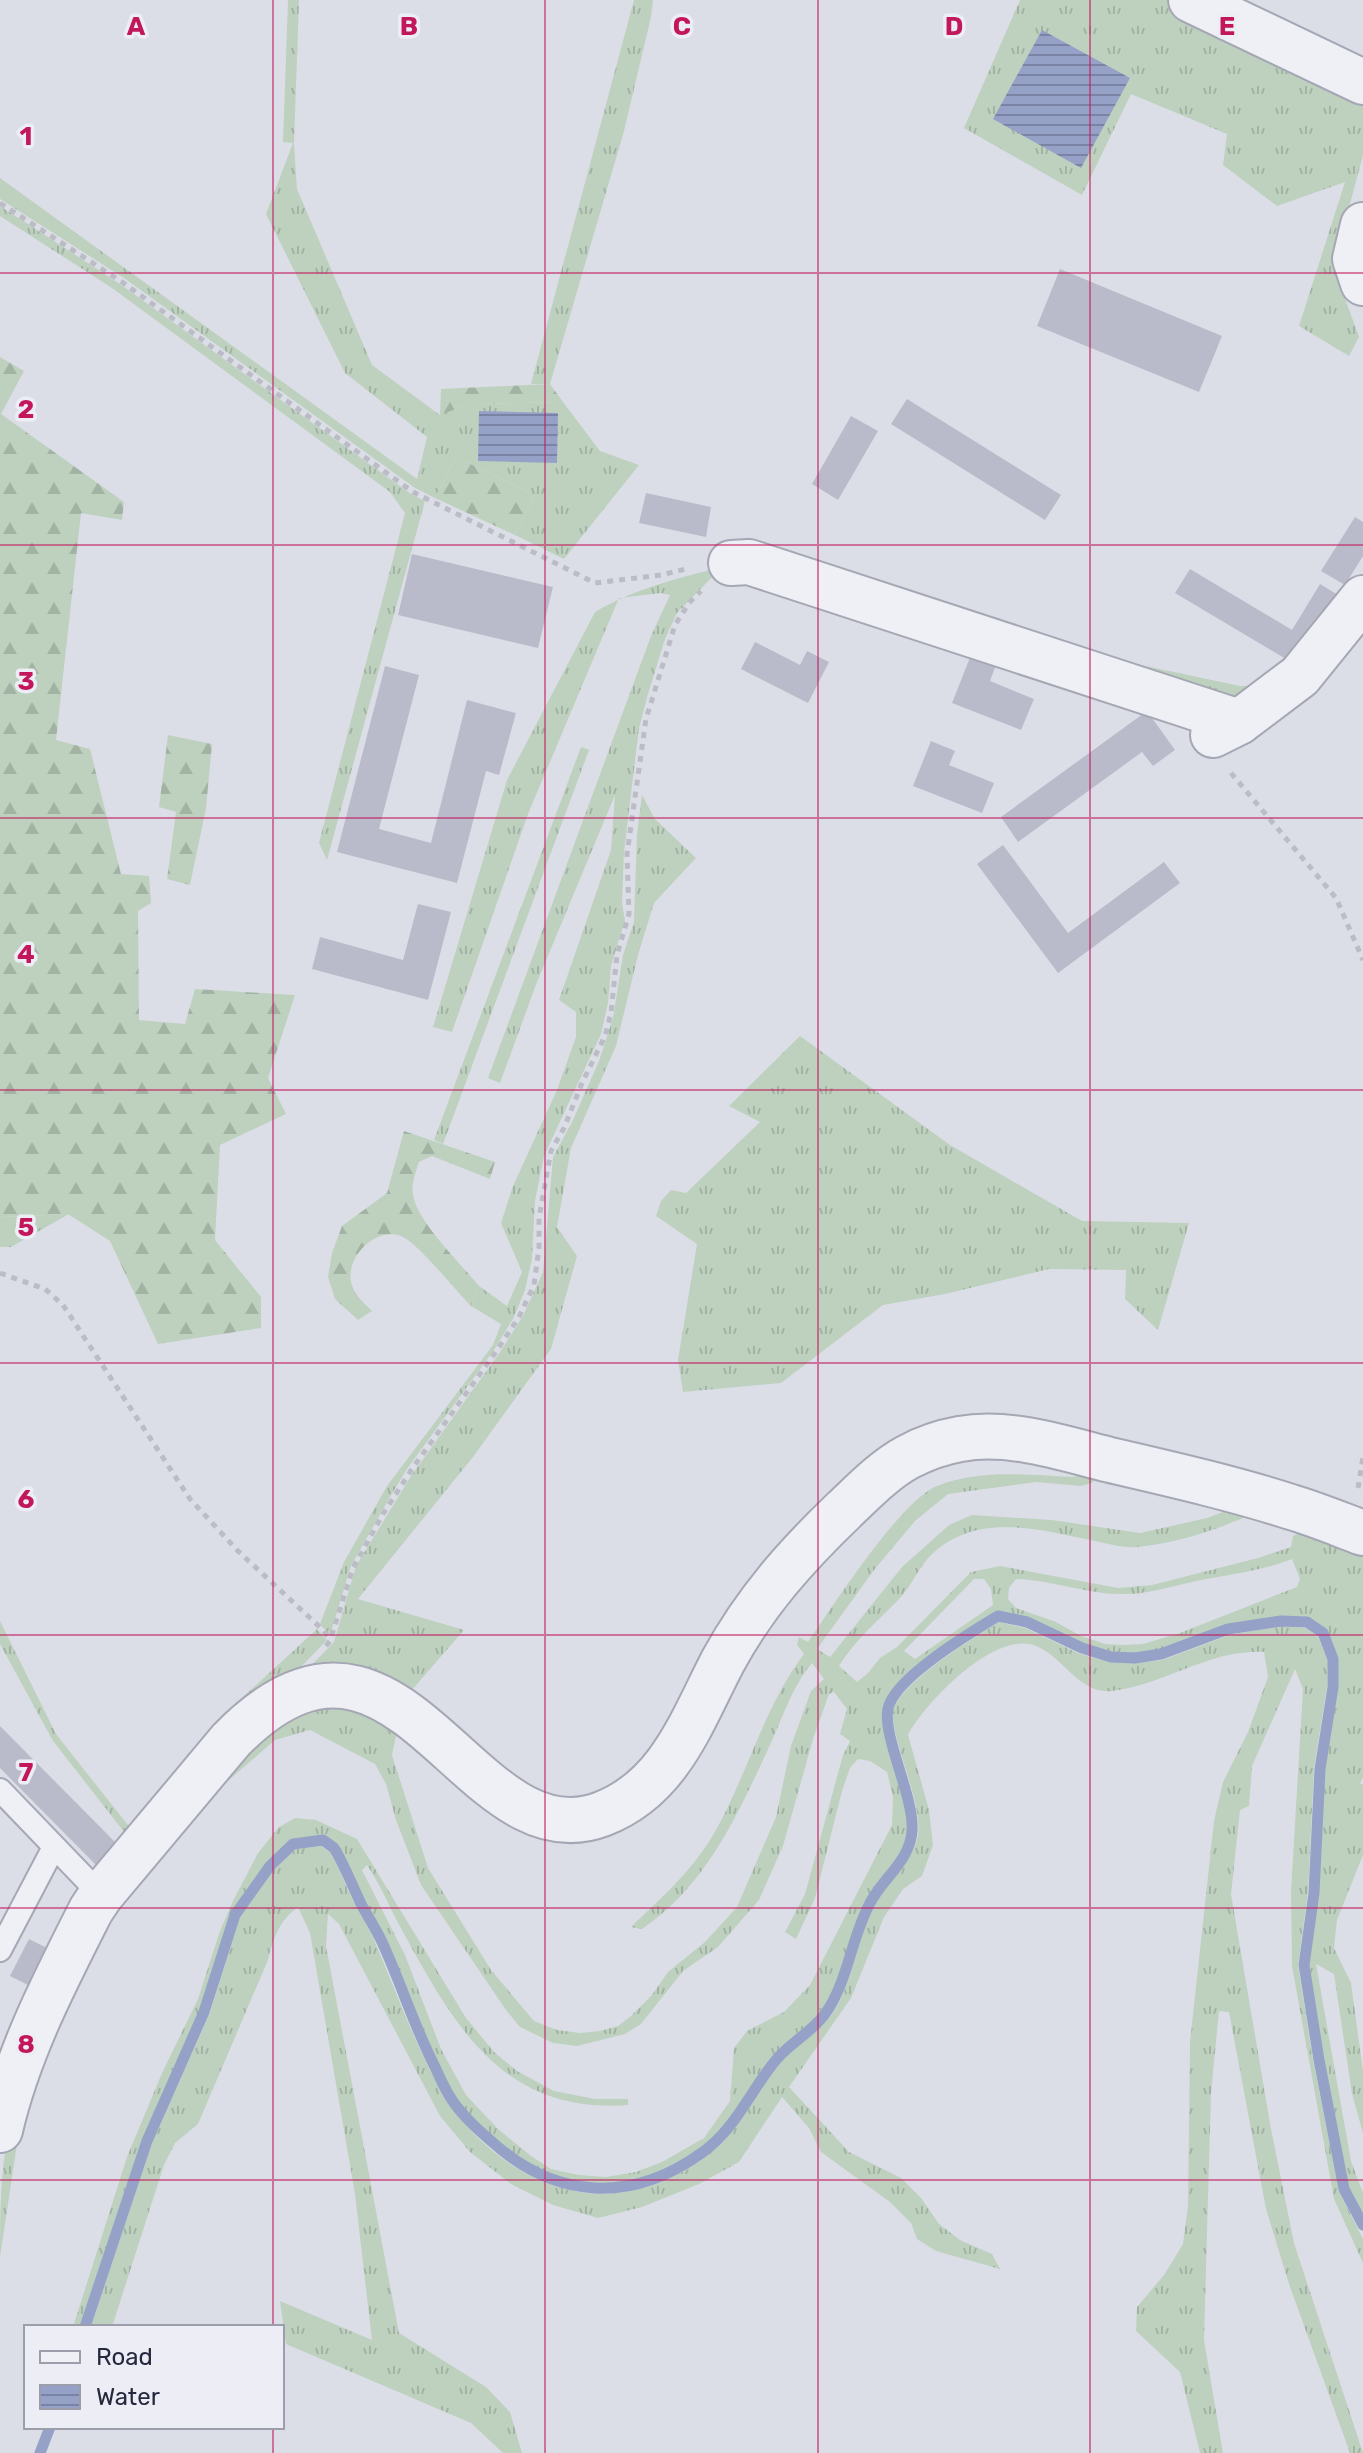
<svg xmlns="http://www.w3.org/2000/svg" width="1363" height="2453" font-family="Rubik,sans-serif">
	<defs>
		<pattern id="grass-tufts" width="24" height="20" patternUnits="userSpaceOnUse" patternTransform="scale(2)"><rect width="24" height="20" fill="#bdd1be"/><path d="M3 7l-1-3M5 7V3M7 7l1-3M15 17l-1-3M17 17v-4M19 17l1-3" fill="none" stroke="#a2b3a4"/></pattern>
		<pattern id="forest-firs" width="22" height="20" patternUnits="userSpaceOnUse" patternTransform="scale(2)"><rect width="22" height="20" fill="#bdd1be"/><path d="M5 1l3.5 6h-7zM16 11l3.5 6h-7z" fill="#a2b3a4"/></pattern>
		<pattern id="water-rules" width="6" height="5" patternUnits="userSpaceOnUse" patternTransform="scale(2)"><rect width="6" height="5" fill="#96a1c8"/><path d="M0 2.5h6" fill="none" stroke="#7a83a4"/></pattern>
	</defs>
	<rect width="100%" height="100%" fill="#dcdee7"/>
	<g fill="url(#grass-tufts)" fill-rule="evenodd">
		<path d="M288,0H299L294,143L297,189L372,365L440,415L470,404L563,402L600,451L639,465L564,559L515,535L535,495L456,457L435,498L415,488L124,278L0,199V178L417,479L427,437L345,373L266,214L293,143L283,142Z"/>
		<path d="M634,0H653L651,17L624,131L550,384H531Z"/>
		<path d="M1020,0H1167L1363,91V155L1336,256L1339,282L1359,337L1349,356L1299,326L1345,182L1277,206L1223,165L1227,134L1131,94L1082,195L964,128Z"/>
		<path d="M0,206L120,284L411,494L425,501L327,860L319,843L405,513L390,492L112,288L0,216Z"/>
		<path d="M722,567L677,613L665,639L648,694L639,728L624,852L622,904L625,920L611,966L608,1003L601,1034L544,1156L535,1201L532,1259L525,1290L514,1317L494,1350L407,1469L390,1497L351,1566L330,1635L320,1624L344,1562L387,1486L493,1345L501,1324L471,1306L479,1286L507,1306L522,1272L501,1223L513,1186L557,1090L576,1037V1012L559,1000L611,850L615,795L537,982L500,1083L488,1078L651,636L670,595L661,593L619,598L528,814L452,1032L433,1027L507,780L595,612C634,589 678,578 722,567Z"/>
		<path d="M1084,653L1240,686H1285L1246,710Z"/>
		<path d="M581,747L589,750L443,1144L434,1140Z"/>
		<path d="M642,795L655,819L696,858L654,903L638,955L616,1046L571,1148L557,1227L577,1256L551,1349L473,1457L358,1599L464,1630L404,1699L301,1676L334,1642L356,1566L411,1476L498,1355L523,1316L543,1272L553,1157L572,1122L599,1061L613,1018L623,955L634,922L637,834Z"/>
		<path d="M800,1036L950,1145L1082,1221L1189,1223L1158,1330L1125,1299L1126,1270L1049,1269L945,1294L883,1305L781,1383L683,1392L678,1360L697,1244L656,1216L661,1201L671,1190L686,1193L760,1122L729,1106Z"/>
		<path d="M69,1214L11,1247H0V1217Z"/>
		<path d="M995,1445L1041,1451L1288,1515L1363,1542V1778L1360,1783L1363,1785V1855L1337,1920L1334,1948L1351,1983L1363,2071V2133L1352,2094L1334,1974L1316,1964L1351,2161L1363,2193V2219L1347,2188L1322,2059L1306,1965L1317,1893L1323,1769L1336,1688V1659L1325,1632L1309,1619L1281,1618L1227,1627L1161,1651L1134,1655L1111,1654L1083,1645L1028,1620L998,1613C967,1632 904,1669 887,1701C870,1733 928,1807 902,1856C892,1874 874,1886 865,1905C850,1939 844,1977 825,2009C811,2031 785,2045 768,2065C745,2092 733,2123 704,2147C619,2217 512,2184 454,2098C422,2050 408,1992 384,1940C378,1927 370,1915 364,1902C354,1883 348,1865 337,1847L324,1837L292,1841L267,1864L232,1914L201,2011L144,2140L82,2327H73L127,2157L162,2073L198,1999L220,1931L233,1901L258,1853L279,1827L295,1818L316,1820L357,1839L466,2018L494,2052L517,2071L554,2091L595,2099H628V2105C498,2115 450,2018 396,1919C387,1901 378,1881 367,1865L362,1870L405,1955L441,2049L466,2095L498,2129L531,2156L551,2169L579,2175L606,2177L636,2172L662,2162L704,2138L730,2101L734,2048L747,2031L784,2012L810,1985L892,1825L893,1797L887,1772L870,1761L858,1759L850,1768L842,1791L815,1898L796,1939L785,1932L805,1894L843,1755L850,1741L840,1734L847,1709L834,1692L829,1694L813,1739L783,1846L759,1900L718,1947L683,1971L641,2024L625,2034L577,2046L553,2043L520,2027L506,2010L421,1885L396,1820L386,1784L375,1764L310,1730L275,1740L222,1786L122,1904L95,1946L50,2036L23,2104L0,2257C0,2216 0,2175 8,2135C17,2085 39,2038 60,1992C78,1955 95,1919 118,1885C146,1853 174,1821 202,1789C225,1761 246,1730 277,1711C415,1626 482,1894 629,1810C684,1779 703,1716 732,1664C764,1605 804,1560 853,1514C871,1497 891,1476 913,1464C939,1451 967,1446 995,1445ZM995,1452L1018,1454L1082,1468L1078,1476L1072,1477C1029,1475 979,1469 937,1486C900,1501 833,1606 808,1642L799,1637L797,1645L804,1654C763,1708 747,1777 713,1835C692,1871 661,1898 631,1927L642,1929C707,1885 738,1814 770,1745C783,1717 792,1687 812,1663L824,1679L811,1691L791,1746L776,1817L737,1907L705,1942L668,1972L652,1995L631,2016L618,2026L600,2031L580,2033L557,2030L534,2021L491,1970L428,1868L392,1755L396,1736L406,1739C440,1765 499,1823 538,1835C559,1842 583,1838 604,1832C617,1828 631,1823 643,1816C695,1783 719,1686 751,1635C779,1589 820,1551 861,1515C879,1499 896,1481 918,1471C942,1459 968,1455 995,1452ZM1098,1472L1234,1508L1207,1518L1140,1533L1052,1520L972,1515L949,1525L902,1567L830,1657L817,1649L874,1570L915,1521L948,1494L1036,1482L1081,1486L1092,1483ZM1254,1513L1301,1532L1293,1536L1291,1547L1258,1558L1152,1585L1118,1588L1000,1566L971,1572L897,1647L880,1658L868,1673L857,1682L839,1666C855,1640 879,1620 900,1598C912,1585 919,1567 932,1554C978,1511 1041,1530 1095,1541C1108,1544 1123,1548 1137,1547C1174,1544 1220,1529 1254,1513ZM1292,1559L1300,1579L1297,1587L1180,1633L1143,1644L1123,1645L1105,1644L1081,1636L1056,1622L1016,1608L1008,1599L1009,1588L1016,1579C1052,1580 1086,1594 1121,1594C1149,1595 1175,1585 1201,1580C1233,1574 1262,1571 1292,1559ZM974,1579H984L991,1589L993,1605L915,1659L904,1651Z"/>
		<path d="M0,1621L56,1734L131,1829L162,1786L218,1720L317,1629L327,1640L132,1842L53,1741L0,1644Z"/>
		<path d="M999,1622L1025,1628L1080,1654L1109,1662L1135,1663L1163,1660L1229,1635L1282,1626L1306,1628L1318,1637L1328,1660L1327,1687L1314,1768L1308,1892L1298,1965L1313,2060L1339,2191L1363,2239V2263L1334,2199L1292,1966L1291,1891L1303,1689L1295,1669L1252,1766L1249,1806L1240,1810L1231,1894L1271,2129L1294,2243L1363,2453H1350L1289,2284L1266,2209L1229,2012L1219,2011L1211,2093L1204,2340L1223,2453H1200L1180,2372L1136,2331L1137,2307L1164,2275L1183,2244L1188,2206L1190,2042L1214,1821L1223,1782L1248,1732L1268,1677L1264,1652C1209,1649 1165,1685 1112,1691C1078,1694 1064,1657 1036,1646C995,1629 924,1704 908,1735L929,1810L933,1845L922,1876L903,1889L884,1917L851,1998L789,2087L849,2152L901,2178L921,2198L939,2224L960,2240L992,2254L1000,2269L936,2251L917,2239L911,2223L890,2202L821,2152L809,2128L782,2097L739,2162L699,2184L642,2207L598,2218L553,2205L511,2184L470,2152L440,2116L339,1924L328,1914L326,1946L399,2333L486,2387L510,2412L522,2453H503L471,2423L286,2344L280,2301L372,2340L355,2194L310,1933L298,1907C279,1921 274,1937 268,1960L198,2124L175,2143L164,2165L112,2327H91L152,2143L210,2013L240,1917L274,1870L296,1849L321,1846L330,1852C341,1871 347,1890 357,1908C364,1921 372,1933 377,1947C395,1989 410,2031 431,2072C437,2083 441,2096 449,2105C516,2193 613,2226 707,2156C741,2130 757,2091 784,2059C797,2043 817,2034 830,2017C853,1986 856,1942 873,1908C886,1881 913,1865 918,1834C923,1801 886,1728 894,1708C906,1679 972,1639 999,1622Z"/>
	</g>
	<g fill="url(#forest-firs)">
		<path d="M0,357L24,371L1,414L124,502L122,520L81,513L56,740L90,749L121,874L149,876L151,903L138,911L139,1020L185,1024L195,989L295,995L268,1078L286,1114L220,1145L215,1240L261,1297V1328L158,1344L110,1241L68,1214L0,1217Z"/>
		<path d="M550,384L563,402L470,404L440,415L441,389Z"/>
		<path d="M456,457L535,495L515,535L435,498Z"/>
		<path d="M168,735L212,744L206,808L190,885L167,879L176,812L159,807Z"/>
		<path d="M404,1131L495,1162L490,1179L432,1156L419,1162C415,1174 410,1186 414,1199C420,1224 461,1264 479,1286L471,1306C457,1292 416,1241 401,1236C376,1227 346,1256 351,1282C354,1295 363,1302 372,1311L358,1320L335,1299L328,1277L332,1253L342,1226L387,1193Z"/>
	</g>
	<g fill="url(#water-rules)">
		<path d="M1042,30L1130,78L1081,168L993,119Z"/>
		<path d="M479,411L558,413L557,463L478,461Z"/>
	</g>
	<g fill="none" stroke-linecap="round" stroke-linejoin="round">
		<g stroke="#96a1c8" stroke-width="11">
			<path d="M85,2327L147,2141L204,2012L235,1915L270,1866L293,1844L323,1840L334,1848C345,1866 352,1885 361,1904C368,1917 376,1929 382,1942C401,1983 414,2026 435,2067C440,2078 445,2090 452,2100C462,2115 477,2129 490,2140C555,2200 632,2204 703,2152C736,2128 751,2090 776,2060C790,2043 812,2032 825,2014C848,1982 851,1939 869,1905C881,1879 910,1862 912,1831C915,1797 879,1730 889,1705C900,1675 970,1633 998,1616L1027,1622L1082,1648L1111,1657L1135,1658L1161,1654L1228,1629L1281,1621L1307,1622L1323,1633L1333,1659V1687L1320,1769L1314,1893L1304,1965L1319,2060L1344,2189L1363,2225"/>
			<path d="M40,2453L50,2427"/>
		</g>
	</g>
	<g fill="#babbca">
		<path d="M1060,269L1222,336L1199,392L1037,326Z"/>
		<path d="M907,399L1061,495L1045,520L891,424Z"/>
		<path d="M851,416L878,431L838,500L812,484Z"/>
		<path d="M646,493L711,507L706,537L639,523Z"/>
		<path d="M1355,517L1363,522V556L1345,585L1321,571Z"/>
		<path d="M412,554L553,587L538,648L398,615Z"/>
		<path d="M1190,569L1292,630L1320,584L1338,595L1296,665L1175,593Z"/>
		<path d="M755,642L800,665L807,651L829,662L808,703L741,669Z"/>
		<path d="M971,655L996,665L990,681L1034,699L1021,730L952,703Z"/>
		<path d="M385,666L419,675L379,829L431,843L467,700L516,713L499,775L486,771L457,883L337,852Z"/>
		<path d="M1147,711L1175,750L1153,766L1142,752L1018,842L1001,817Z"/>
		<path d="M931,741L955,751L949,765L994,783L982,813L913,786Z"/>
		<path d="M1003,845L1068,933L1164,862L1180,883L1058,973L977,864Z"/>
		<path d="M418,904L451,912L428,1000L312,969L320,937L403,960Z"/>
		<path d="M0,1726L121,1848L100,1869L0,1768Z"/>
		<path d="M29,1939L47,1948L28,1985L10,1976Z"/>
	</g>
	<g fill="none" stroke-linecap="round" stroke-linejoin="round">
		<g stroke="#a5a7b4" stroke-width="26">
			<g id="lane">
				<path d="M0,1790L101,1895"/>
				<path d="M0,1950L54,1847"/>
			</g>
		</g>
		<g stroke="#a5a7b4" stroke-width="48">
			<g id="street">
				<path d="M1191,0L1363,82"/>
				<path d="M1363,225L1355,259L1363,283"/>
				<path d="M731,563L749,562L1239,722"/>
				<path d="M1213,735L1239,722L1300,676L1363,598"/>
				<path d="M0,2130C18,2052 55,1981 91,1910L101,1895L231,1740C400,1567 467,1866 602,1814C670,1788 692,1720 723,1661C755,1602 796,1556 844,1510C863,1492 884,1470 908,1457C923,1449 943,1442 960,1439C1010,1430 1062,1448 1110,1460C1170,1474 1232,1488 1291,1507C1315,1514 1339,1524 1363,1533"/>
			</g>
		</g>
		<g stroke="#bbbcc5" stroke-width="5" stroke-dasharray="6 6" stroke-linecap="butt">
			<path d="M0,203L122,282L413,492L595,583L661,575L690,568"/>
			<path d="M1231,773L1336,898L1363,960"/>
			<path d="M0,1273L45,1289L63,1305L190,1499L238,1551L324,1631L330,1640"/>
			<path d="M1358,1488L1363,1457"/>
			<path d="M326,1646L330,1641L353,1568L383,1514L412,1469L495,1353L519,1317L534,1285L539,1248V1218L551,1151L564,1128L582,1083L605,1036L611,1013L617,955L629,914L627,854L646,719L675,625L689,603L701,591"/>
		</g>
		<use href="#lane" stroke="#eff0f5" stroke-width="22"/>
		<use href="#street" stroke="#eff0f5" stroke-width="44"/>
	</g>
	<path fill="none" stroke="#c2185b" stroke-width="2" stroke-opacity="0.55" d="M273,0V2327M545,0V2453M818,0V2453M1090,0V2453M0,273H1363M0,545H1363M0,818H1363M0,1090H1363M0,1363H1363M0,1635H1363M0,1908H1363M0,2180H1363M273,2427V2453"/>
	<g font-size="26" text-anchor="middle" font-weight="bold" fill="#c2185b" stroke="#ecedf5" stroke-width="7" stroke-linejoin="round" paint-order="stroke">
		<text x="136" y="35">A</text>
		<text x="409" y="35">B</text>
		<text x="682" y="35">C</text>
		<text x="954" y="35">D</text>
		<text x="1227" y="35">E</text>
		<text x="26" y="145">1</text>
		<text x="26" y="418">2</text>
		<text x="26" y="690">3</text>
		<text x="26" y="963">4</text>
		<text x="26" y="1236">5</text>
		<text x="26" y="1508">6</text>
		<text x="26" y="1781">7</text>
		<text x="26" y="2053">8</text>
	</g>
	<rect x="24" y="2325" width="260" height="104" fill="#ecedf5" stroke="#9d9eab" stroke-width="2"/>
	<rect x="40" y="2351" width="40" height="12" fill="#eff0f5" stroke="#9d9eab" stroke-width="2"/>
	<text x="96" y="2365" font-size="24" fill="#26283d">Road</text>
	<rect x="40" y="2385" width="40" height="24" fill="url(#water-rules)" stroke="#9d9eab" stroke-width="2"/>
	<text x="96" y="2405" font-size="24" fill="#26283d">Water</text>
</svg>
